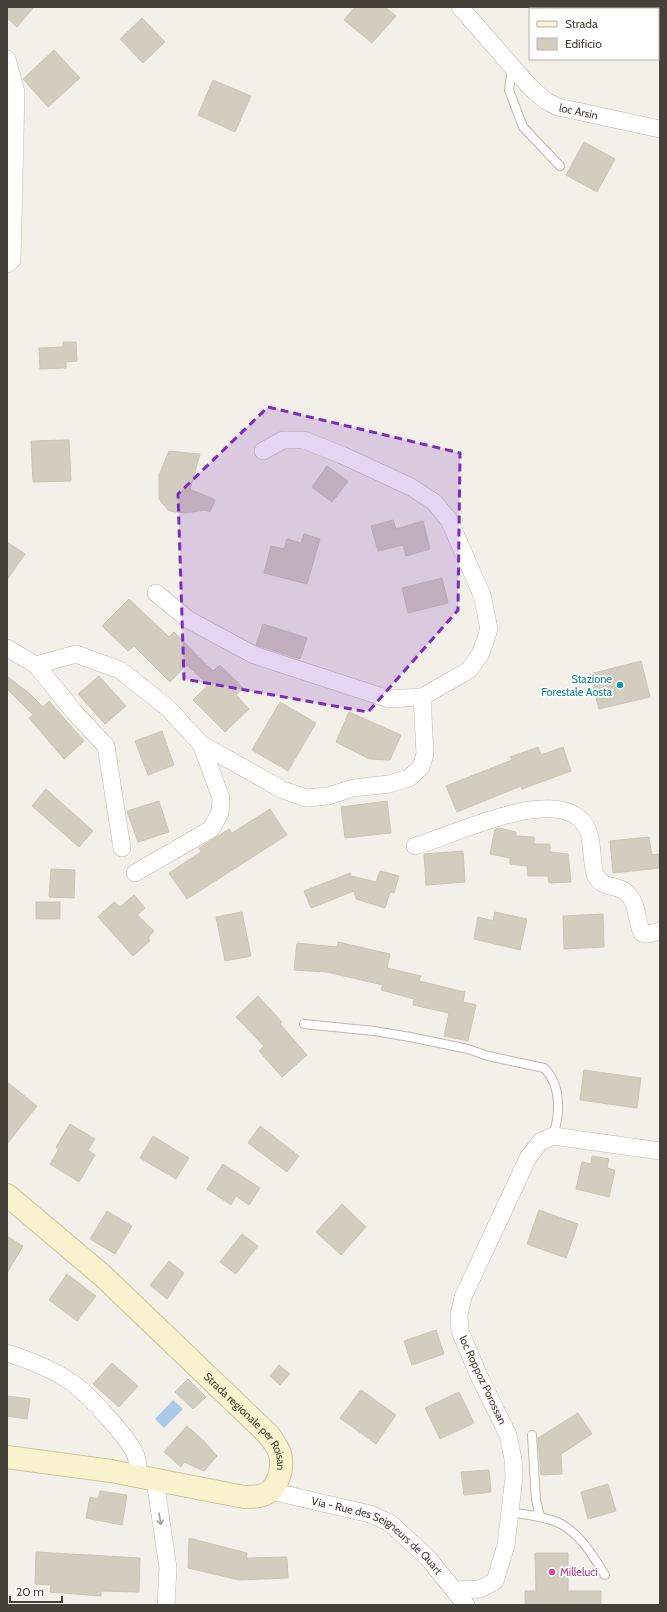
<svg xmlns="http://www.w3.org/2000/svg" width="667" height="1612" font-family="Cabin,sans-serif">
	<rect width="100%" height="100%" fill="#f2f0e8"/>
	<path fill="#c9e2b5" d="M613,7H660V34L658,33V9H617Z"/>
	<path fill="#abc9e8" d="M173,1400L183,1409L164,1428L155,1419Z"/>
	<g fill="#d3cdbf" stroke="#cdc5b3">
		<path d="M7,7H34L17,27L7,18Z"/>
		<path d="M355,7H385L396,16L372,43L344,20Z"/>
		<path d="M142,18L165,42L143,63L120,39Z"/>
		<path d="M54,50L80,78L48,107L23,79Z"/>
		<path d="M213,80L251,96L235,132L198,115Z"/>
		<path d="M584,142L615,159L597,192L566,175Z"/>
		<path d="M63,342H76L77,361L66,362V368L40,369L39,348L63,347Z"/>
		<path d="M69,440L71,481L33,482L31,441Z"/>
		<path d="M169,451L200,454L190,489L215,500L210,512L205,510L185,513L169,511L159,499V475Z"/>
		<path d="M327,466L348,481L332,502L312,487Z"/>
		<path d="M393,520L396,529L423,521L430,549L406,556L403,545L378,551L371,526Z"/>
		<path d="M304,534L320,539L307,584L264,573L271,546L284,549L287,539L301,543Z"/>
		<path d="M7,542L25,554L7,580Z"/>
		<path d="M442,578L448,603L408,613L402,588Z"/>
		<path d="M129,599L169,637L174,632L213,671L220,665L243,688L236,695L249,709L225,732L193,700L208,685L187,665L170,682L134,646L128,651L102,626Z"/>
		<path d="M263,624L307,638L300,659L256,645Z"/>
		<path d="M641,661L650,697L599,709L590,674Z"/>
		<path d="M99,676L126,706L105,724L78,694Z"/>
		<path d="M8,677L30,694L43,707L49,701L84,741L64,759L29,718L33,715L7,689Z"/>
		<path d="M280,702L316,723L288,771L252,750Z"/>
		<path d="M349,712L401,735L390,760L369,759L336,742Z"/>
		<path d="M162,731L174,765L148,775L135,741Z"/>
		<path d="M538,747L541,755L563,747L571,771L522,789L521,786L457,812L446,786L512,760L510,757Z"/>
		<path d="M46,789L93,831L79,847L32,806Z"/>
		<path d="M159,801L169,832L138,842L127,811Z"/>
		<path d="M387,801L391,833L345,838L341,807Z"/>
		<path d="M270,809L287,835L187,899L169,873L201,852L199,848L229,829L232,833Z"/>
		<path d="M499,828L516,832V836L534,837V844H550V852L568,854L571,882L549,883L548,876H528L527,866L510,864V858L490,854L495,829Z"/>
		<path d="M649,837L652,855L660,854V868L613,873L610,841Z"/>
		<path d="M463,851L465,882L426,885L424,854Z"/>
		<path d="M51,869L75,870L74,898L49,897Z"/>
		<path d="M380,871L399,876L394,893L390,892L385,908L356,899L354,891L311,908L304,891L350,873L351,876L376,882Z"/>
		<path d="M134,895L145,908L137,915L154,931L148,938L150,941L133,956L98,917L114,902L120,907Z"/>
		<rect x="36" y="902" width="24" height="17"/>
		<path d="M242,912L251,956L225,961L216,917Z"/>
		<path d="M495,912L527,919L520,950L474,939L478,917L493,921Z"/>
		<path d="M603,914L604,947L564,949L563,916Z"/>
		<path d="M338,942L390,954L387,968L421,976L419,981L465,992L463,1002L476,1005L468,1041L444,1036L449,1013L413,1005L414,999L381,990L383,985L327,972L294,970L297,943L337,947Z"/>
		<path d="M258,996L282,1022L280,1024L307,1055L282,1077L259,1051L264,1046L236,1017Z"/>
		<path d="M584,1070L641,1078L637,1108L580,1100Z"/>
		<path d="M7,1082L37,1106L7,1144Z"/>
		<path d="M70,1124L95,1139L88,1150L95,1155L79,1182L50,1164L59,1149L56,1147Z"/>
		<path d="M260,1126L299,1156L287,1172L248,1143Z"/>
		<path d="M153,1136L189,1158L176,1179L140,1158Z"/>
		<path d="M592,1156L609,1159L607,1168L615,1170L609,1197L576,1189L582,1162L591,1164Z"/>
		<path d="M223,1164L260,1188L249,1205L236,1196L231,1205L207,1189Z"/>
		<path d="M342,1204L366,1227L341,1255L316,1232Z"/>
		<path d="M539,1210L578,1224L566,1258L527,1244Z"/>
		<path d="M107,1211L132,1226L115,1254L90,1239Z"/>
		<path d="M242,1234L258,1246L236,1274L220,1262Z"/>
		<path d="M7,1236L23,1246L7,1273Z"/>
		<path d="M169,1261L184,1273L167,1299L150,1285Z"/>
		<path d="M67,1274L96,1296L77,1321L49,1300Z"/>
		<path d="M436,1330L444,1354L412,1365L404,1341Z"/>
		<path d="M112,1363L138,1386L119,1407L93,1384Z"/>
		<path d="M279,1365L290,1374L280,1385L270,1376Z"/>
		<path d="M188,1379L206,1397L193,1409L175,1392Z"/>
		<path d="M361,1390L396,1415L376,1444L340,1418Z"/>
		<path d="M459,1392L474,1423L440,1439L425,1408Z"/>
		<path d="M7,1396L30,1399L27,1419L7,1416Z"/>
		<path d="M578,1413L592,1434L561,1454L562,1474L541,1475L538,1438Z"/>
		<path d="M187,1426L204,1441L217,1456L204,1471L184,1462L181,1467L164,1452Z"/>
		<path d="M489,1470L491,1492L464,1495L461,1472Z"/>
		<path d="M608,1484L616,1511L588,1519L581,1492Z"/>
		<path d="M100,1491L127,1495L122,1525L86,1518L90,1497L98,1499Z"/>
		<path d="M189,1538L247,1553L246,1558L287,1557L288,1578L239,1580L188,1568Z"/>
		<path d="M36,1552L140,1558L139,1592L101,1591V1596L50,1592L51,1585L35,1584Z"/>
		<path d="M535,1553H568V1591H601V1605H525V1591H536Z"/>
	</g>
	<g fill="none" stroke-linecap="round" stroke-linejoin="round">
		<g stroke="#bdb8ac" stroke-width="10">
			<g id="service">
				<path d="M512,67L509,90L523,127L560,166"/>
				<path d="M304,1024L374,1031L410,1037L468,1049L488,1056L544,1068C562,1085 560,1115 553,1136"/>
				<path d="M532,1435L536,1500L540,1517"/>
				<path d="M510,1512C526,1515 546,1516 561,1524C581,1535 594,1557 605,1575"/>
			</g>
		</g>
		<g stroke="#bdb8ac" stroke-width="18">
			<g id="minor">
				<path id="s1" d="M460,7L530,87L546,101L558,107L660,129"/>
				<path d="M603,7L607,9"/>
				<path d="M658,38L660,40"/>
				<path d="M7,59L16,92L12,260L7,264"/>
				<path d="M156,593L189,620L254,655L389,699L422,697"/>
				<path d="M7,648L36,665L76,714L106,746L122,848"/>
				<path d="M36,665L76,654L120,670L168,708L201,744L283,790L306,798L328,796L353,788L389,784L409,778L421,767L425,754L422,697L469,670L481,653L489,629L482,595L449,520L434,502L411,487L342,455L304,440H283L263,451"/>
				<path d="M415,846C452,836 547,788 580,819C596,833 589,860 596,876C602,889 618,884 627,893C638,904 636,920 642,933L648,934L660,931"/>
				<path d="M135,873L211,829L220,813L221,798L201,744"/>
				<path d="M7,1353C29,1360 52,1369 71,1382C85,1391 131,1440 136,1456C138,1462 138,1470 139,1477"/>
				<path d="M155,1480L168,1568L166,1605"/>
				<path id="s2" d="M271,1491L370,1514L390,1523L428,1558L466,1605"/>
				<path d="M454,1590L480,1589L495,1581L506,1545L514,1477L513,1459L508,1435L479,1376L460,1331L459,1315L463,1297L528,1158L540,1142L553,1136L660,1151"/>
			</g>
		</g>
		<g stroke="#cdc59c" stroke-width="24">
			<g id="secondary">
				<path id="s3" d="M7,1195L103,1276L269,1435C272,1440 278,1447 280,1454C284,1470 277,1493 259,1496C254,1497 249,1497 244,1497L111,1471L7,1457"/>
			</g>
		</g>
		<use href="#service" stroke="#fff" stroke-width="8"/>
		<use href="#minor" stroke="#fff" stroke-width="17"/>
		<use href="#secondary" stroke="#f9f2cc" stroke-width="22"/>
	</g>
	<defs><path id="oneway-shaft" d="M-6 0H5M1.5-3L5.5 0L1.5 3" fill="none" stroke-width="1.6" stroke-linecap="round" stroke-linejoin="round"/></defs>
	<use stroke="#a2a09c" href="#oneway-shaft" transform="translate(160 1519) rotate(81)"/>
	<path fill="#7b2cbf" fill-opacity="0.2" stroke="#7b2cbf" stroke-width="3" stroke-dasharray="8 5" stroke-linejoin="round" d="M268,407L460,453L458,610L368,712L184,679L178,494Z"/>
	<circle fill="#0f9aa8" stroke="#fff" stroke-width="1.5" cx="620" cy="685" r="4"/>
	<circle fill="#d1479c" stroke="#fff" stroke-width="1.5" cx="552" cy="1572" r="4"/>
	<g text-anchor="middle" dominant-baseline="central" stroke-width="3.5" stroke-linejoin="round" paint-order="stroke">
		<g font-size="11" fill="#454138" stroke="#fff">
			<text stroke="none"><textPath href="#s1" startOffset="162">loc Arsin</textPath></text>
			<text transform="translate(483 1380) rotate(65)">loc Roppoz Porossan</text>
			<text stroke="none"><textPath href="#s3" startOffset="331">Strada regionale per Roisan</textPath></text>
			<text stroke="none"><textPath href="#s2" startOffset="118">Via - Rue des Seigneurs de Quart</textPath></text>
		</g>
		<g font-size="11" fill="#0d838f" stroke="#fff" text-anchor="end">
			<text x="612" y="679">Stazione<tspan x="612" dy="13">Forestale Aosta</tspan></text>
		</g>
		<g font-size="11" fill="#b23c85" stroke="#fff" text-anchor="start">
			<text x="560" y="1572">Milleluci</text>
		</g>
	</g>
	<rect width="667" height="1612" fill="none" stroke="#454138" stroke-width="16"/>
	<rect x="529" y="8" width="130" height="52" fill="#ffffff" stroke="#b5b3af"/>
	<rect x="537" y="21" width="20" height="6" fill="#f9f2cc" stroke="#b5b3af"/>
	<text x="565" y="28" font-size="12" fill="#454138">Strada</text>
	<rect x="537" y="38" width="20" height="12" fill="#d3cdbf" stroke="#b5b3af"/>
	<text x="565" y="48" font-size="12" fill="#454138">Edificio</text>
	<path d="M10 1596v6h52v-6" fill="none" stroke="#454138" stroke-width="2"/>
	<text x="16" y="1596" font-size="12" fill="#454138" stroke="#ffffff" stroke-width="3" paint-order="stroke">20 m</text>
</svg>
